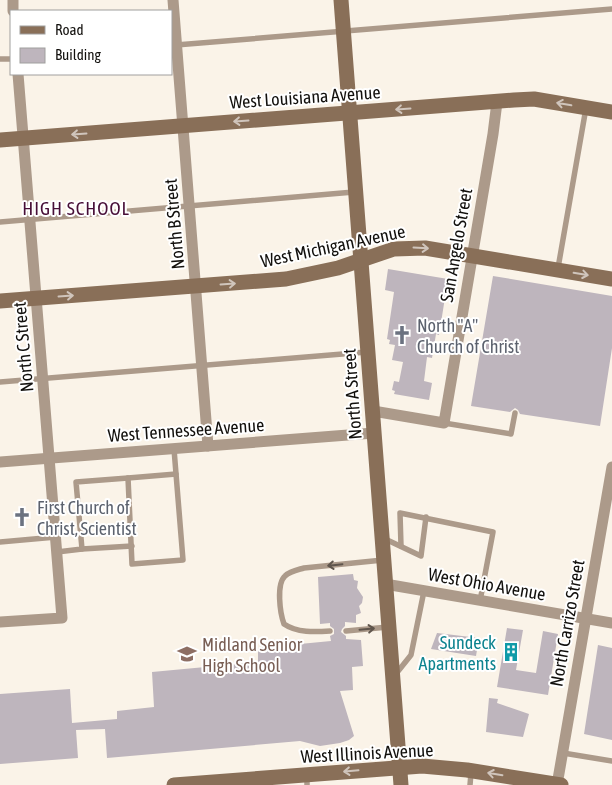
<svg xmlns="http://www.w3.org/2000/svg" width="612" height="785" font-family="'Asap Condensed',sans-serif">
	<rect width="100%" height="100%" fill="#faf3e8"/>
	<g fill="#beb5bd">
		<path d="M388,269L448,279L439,335L436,334L432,358L427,357L424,381L432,383L429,400L394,394L395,391L392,390L394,381L399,382L403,362L392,360L395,345L389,344L390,340L387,339L394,292L385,290Z"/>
		<path d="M493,276L612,296V348L600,426L520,414L518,410L515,408L510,412L471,406Z"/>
		<path d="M353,574L354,580L358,581L357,588L363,597L362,603L359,606L361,613L356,615V623L345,622V626L342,629L341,632L346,636V639L361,640L363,666L352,667L353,690L340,691L354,736L349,740L340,743L320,746L300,741L107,758L105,729L76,730L78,758L0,764V694L70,689L72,723L117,719V711L154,707L152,672L258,662V648L331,641L330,636L334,634V629L330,626V623L320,624L318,577Z"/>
		<path d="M507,628L523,630L516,670L536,673L543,631L558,634L548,695L497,687Z"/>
		<path d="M437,633L479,638L476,656L431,649Z"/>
		<path d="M598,645L612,648V740L584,734Z"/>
		<path d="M489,698L498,699L497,703L529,714L523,737L486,732Z"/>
	</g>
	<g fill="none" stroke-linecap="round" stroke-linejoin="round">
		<g stroke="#ac9a8a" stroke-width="5.5">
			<path d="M176,45L612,9"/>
			<path d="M0,59H11"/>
			<path d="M0,222L354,192"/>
			<path d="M558,268L586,108"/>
			<path d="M0,382L367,352"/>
			<path d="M444,423L511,434L515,413"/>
			<path d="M128,478L176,474"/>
			<path d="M383,538L421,556L426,517"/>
			<path d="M0,542L56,537"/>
			<path d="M401,546L400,513L493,532L480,601"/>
			<path d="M82,549L132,546"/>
			<path d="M57,552L82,549L76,482L128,478L132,564L183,560L174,449"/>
			<path d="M330,631C315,632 297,633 284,624C280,613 276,584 285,576C290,571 297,570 304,568L383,560"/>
			<path d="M346,631L388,627"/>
			<path d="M395,675L411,655L424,591"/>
			<path d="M563,753L612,761"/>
			<path d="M307,775V785"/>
			<path d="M470,785L471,773"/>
		</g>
		<g stroke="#ac9a8a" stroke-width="11">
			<path d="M13,0V11"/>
			<path d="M173,0L208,446"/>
			<path d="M373,411L444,423L493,134L497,102"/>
			<path d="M0,462L374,433"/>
			<path d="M385,584L612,623"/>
			<path d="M0,622L62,618L18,74"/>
			<path d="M557,785L612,467"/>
		</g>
		<g stroke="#896f58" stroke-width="15">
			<path d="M341,0L401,785"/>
			<path d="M0,140L514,100L534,99L612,112"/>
			<path d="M0,301L286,279L338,268L394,249L425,248L612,279"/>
			<path d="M174,785L422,766L467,770L561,785"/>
		</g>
	</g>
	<defs><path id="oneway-shaft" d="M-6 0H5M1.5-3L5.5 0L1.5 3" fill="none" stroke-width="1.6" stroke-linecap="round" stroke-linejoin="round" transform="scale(1.25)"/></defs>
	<g stroke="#d0c5bc">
		<use href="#oneway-shaft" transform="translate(564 104) rotate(-170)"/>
		<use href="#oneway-shaft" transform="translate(403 109) rotate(176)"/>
		<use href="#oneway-shaft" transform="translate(241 121) rotate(176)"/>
		<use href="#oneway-shaft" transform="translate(79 134) rotate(176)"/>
		<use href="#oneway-shaft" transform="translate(421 248) rotate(3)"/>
		<use href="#oneway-shaft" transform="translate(581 274) rotate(9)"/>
		<use href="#oneway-shaft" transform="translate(228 284) rotate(-4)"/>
		<use href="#oneway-shaft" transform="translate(66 296) rotate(-4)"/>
		<use href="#oneway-shaft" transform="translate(351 771) rotate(175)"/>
		<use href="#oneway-shaft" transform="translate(495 774) rotate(-171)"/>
	</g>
	<g stroke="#5f554c">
		<use href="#oneway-shaft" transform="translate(335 565) rotate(174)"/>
		<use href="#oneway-shaft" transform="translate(367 629) rotate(-5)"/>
	</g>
	<defs>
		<g id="church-bare" transform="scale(1.5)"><path d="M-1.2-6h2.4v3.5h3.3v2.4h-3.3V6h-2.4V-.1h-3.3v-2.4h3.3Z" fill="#6b7280" stroke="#fff" stroke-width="2.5" paint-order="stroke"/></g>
		<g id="building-bare" transform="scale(1.5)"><path d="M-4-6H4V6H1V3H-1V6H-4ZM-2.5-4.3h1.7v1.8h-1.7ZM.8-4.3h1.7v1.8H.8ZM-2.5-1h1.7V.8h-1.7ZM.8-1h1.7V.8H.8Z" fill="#0f9aa8" stroke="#fff" stroke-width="2.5" paint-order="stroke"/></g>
		<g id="school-bare" transform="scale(1.5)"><path d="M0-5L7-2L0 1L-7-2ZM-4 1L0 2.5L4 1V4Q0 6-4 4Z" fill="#8d6e63" stroke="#fff" stroke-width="2.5" paint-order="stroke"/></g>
	</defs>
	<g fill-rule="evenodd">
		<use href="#church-bare" x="402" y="335"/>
		<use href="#church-bare" x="22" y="517"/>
		<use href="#building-bare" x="511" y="652"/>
		<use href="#school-bare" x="187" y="654"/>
	</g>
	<g text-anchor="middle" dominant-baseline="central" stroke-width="4" stroke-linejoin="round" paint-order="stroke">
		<g font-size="18" fill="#12100d" stroke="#fff">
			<text transform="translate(305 97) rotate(-4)">West Louisiana Avenue</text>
			<text transform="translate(174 224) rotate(-95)">North B Street</text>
			<text transform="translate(456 245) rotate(-80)">San Angelo Street</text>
			<text transform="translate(333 246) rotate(-12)">West Michigan Avenue</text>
			<text transform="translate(23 347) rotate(-95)">North C Street</text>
			<text transform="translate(352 394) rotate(-94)">North A Street</text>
			<text transform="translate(186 430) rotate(-4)">West Tennessee Avenue</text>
			<text transform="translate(487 584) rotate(10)">West Ohio Avenue</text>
			<text transform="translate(567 623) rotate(-80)">North Carrizo Street</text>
			<text transform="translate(367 753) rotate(-3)">West Illinois Avenue</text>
		</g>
		<g font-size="18" fill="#5b616d" stroke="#fff" text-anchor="start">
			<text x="417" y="325">North "A"<tspan x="417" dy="21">Church of Christ</tspan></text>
			<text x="37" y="507">First Church of<tspan x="37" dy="21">Christ, Scientist</tspan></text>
		</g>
		<g font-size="18" fill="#0d838f" stroke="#fff" text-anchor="end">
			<text x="496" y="642">Sundeck<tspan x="496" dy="21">Apartments</tspan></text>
		</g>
		<g font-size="18" fill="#785e54" stroke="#fff" text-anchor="start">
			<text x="202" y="644">Midland Senior<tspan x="202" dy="21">High School</tspan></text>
		</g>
		<g font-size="19" letter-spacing="1" fill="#470e37" stroke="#fff">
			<text x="76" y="208">HIGH SCHOOL</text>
		</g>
	</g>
	<rect x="10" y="10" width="162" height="65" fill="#ffffff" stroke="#a09f9e"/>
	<rect x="20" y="26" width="25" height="8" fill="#896f58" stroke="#a09f9e"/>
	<text x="55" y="35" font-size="15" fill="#12100d">Road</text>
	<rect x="20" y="48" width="25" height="15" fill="#beb5bd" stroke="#a09f9e"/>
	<text x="55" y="60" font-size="15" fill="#12100d">Building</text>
</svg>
